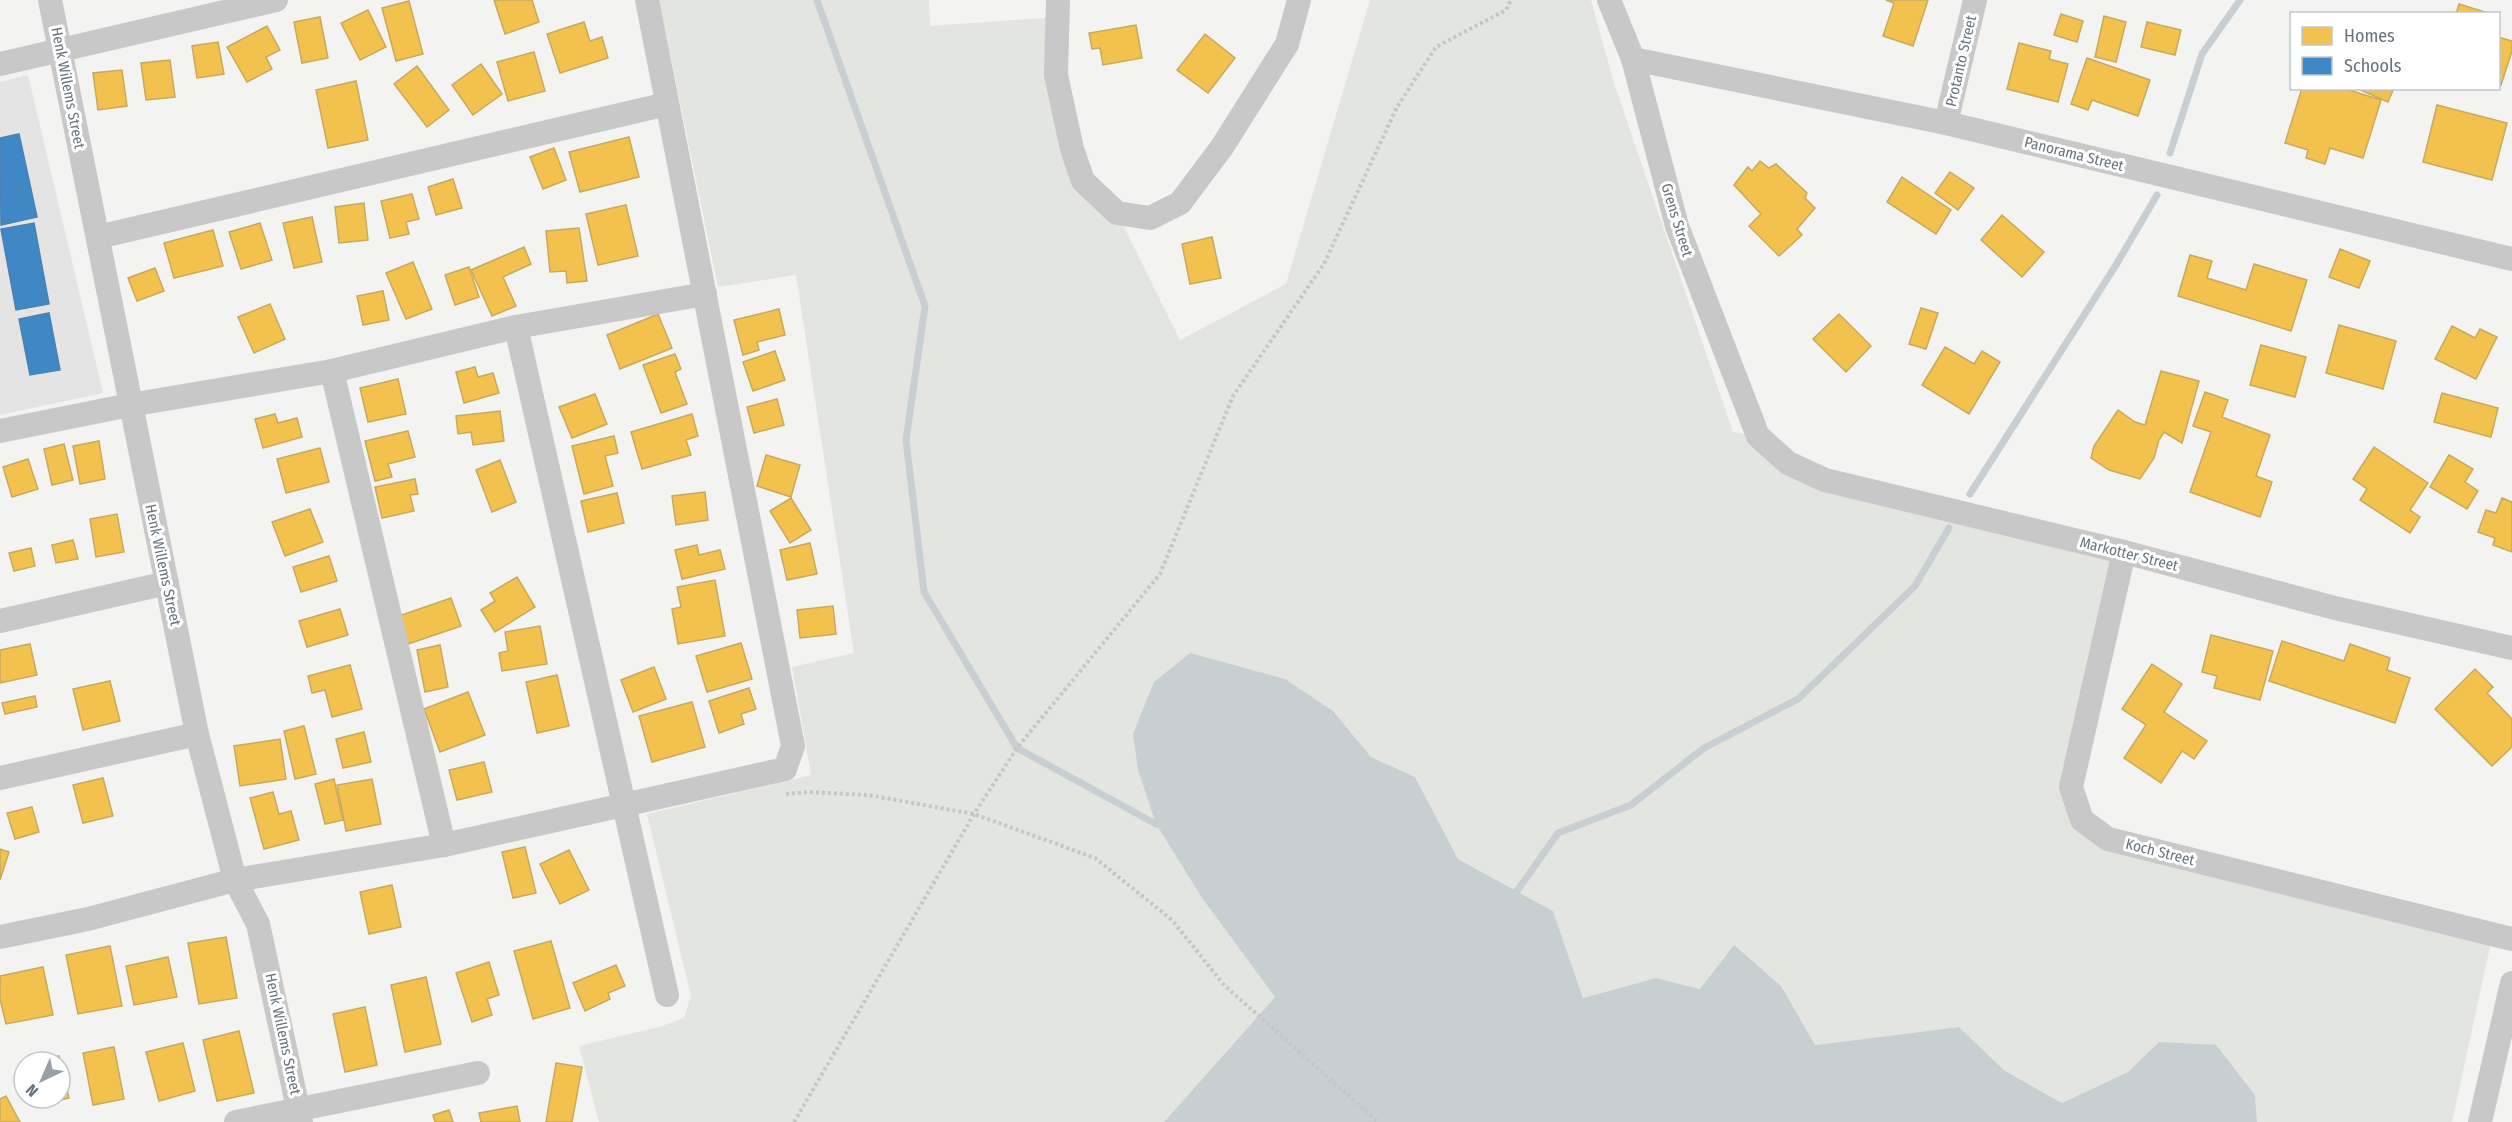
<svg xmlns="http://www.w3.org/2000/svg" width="2512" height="1122" font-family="'Fira Sans Condensed',sans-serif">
	<rect width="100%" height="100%" fill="#f3f3f1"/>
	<path fill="#e3e4e3" d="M28,75L103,393L0,415V82Z"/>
	<path fill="#e2e5e0" d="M659,0H929L930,26L1058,17L1072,149L1117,213L1180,340L1286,284L1370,0H1591L1614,83L1733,432L1758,436L1788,463L2124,552L2071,787L2082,820L2493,933L2452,1122H2257L2255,1095L2159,1042L2128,1072L2062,1103L2005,1071L1959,1027L1814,1045L1781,986L1700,989L1656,978L1583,998L1553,911L1458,859L1415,777L1371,757L1333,711L1138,770L1156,824L1202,898L1275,997L1164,1122H599L579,1046L659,1027L684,1018L691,996L647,814L811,775L792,667L854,653L796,275L718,287Z"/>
	<path fill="#c8cfd2" d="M1190,653L1285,679L1333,711L1371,757L1415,777L1458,859L1553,911L1583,998L1656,978L1700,989L1734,945L1781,986L1815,1045L1959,1027L2005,1071L2062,1103L2128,1072L2159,1042L2216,1045L2255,1095L2257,1122H1164L1275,997L1202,898L1156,824L1138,770L1133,734L1154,682Z"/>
	<g fill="#f2c14e" stroke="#c8aa5c" stroke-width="1.5">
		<path d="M494,0H532L539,22L505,34Z"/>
		<path d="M1886,0H1928L1913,46L1883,36L1894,3Z"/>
		<path d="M409,1L423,54L396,61L382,8Z"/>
		<path d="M2459,4L2488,13V14H2456Z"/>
		<path d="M368,10L386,47L360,60L341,23Z"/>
		<path d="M2061,14L2083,21L2077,42L2054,35Z"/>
		<path d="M2104,16L2126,22L2116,62L2095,57Z"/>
		<path d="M320,17L328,58L302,63L294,22Z"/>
		<path d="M584,22L590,41L602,37L608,58L560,73L547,34Z"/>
		<path d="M2147,22L2181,30L2175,55L2141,47Z"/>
		<path d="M1136,25L1142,58L1103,65L1100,48L1092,49L1089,33Z"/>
		<path d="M267,26L280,50L266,57L272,69L247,82L227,47Z"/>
		<path d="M1205,34L1235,58L1208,93L1177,70Z"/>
		<path d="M2498,37L2512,41V51L2501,85L2498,84Z"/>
		<path d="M218,42L224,74L197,78L192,46Z"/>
		<path d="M2019,43L2051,51L2049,59L2068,64L2058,102L2007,89Z"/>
		<path d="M534,52L545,91L508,101L497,62Z"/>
		<path d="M2087,58L2150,80L2138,116L2092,100L2088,110L2071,104Z"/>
		<path d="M170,60L175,97L146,100L141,63Z"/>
		<path d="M481,64L502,94L473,115L452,85Z"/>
		<path d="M417,66L449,110L427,127L394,84Z"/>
		<path d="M122,70L127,106L98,110L93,73Z"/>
		<path d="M356,81L368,140L328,148L316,90Z"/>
		<path d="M2302,88H2343L2381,100L2363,158L2330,148L2325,164L2306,158L2308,150L2285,143Z"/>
		<path d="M2356,88H2394L2388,102Z"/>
		<path d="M2437,105L2507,123L2492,180L2423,162Z"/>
		<path d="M629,137L639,177L580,192L569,152Z"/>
		<path d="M554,148L566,180L543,189L530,157Z"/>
		<path d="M1760,161L1769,168L1776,164L1807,193L1805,198L1815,208L1797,229L1802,235L1779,256L1749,226L1761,214L1734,185L1748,167L1752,171Z"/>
		<path d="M1950,172L1974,188L1958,210L1935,193Z"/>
		<path d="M1902,177L1951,210L1936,234L1887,202Z"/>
		<path d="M453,179L462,208L436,215L428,187Z"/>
		<path d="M412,194L419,219L406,222L409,234L390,238L381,201Z"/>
		<path d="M364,203L368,240L339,243L335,207Z"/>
		<path d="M626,205L638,256L598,265L586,214Z"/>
		<path d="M2002,215L2044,252L2022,277L1981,240Z"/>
		<path d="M312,217L322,262L294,268L283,223Z"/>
		<path d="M260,223L272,260L241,269L229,232Z"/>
		<path d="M579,228L587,281L567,283L566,271L550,272L546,231Z"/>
		<path d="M213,230L223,266L174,278L164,243Z"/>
		<path d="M1212,237L1221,278L1190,284L1182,244Z"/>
		<path d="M524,247L531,264L503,277L516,306L492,316L471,270Z"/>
		<path d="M2340,249L2370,261L2359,288L2329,277Z"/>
		<path d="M2190,255L2212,261L2207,278L2246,290L2254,264L2307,280L2291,331L2178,296Z"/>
		<path d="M413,262L432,309L406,319L386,273Z"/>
		<path d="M469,267L479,297L455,305L445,275Z"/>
		<path d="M155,268L164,291L137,301L128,278Z"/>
		<path d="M383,291L389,320L363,325L357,296Z"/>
		<path d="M270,304L285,339L254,353L238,317Z"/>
		<path d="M1921,308L1938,313L1926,349L1909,344Z"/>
		<path d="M779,309L785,335L757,342L759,350L743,355L734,320Z"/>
		<path d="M658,314L672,348L620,369L607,335Z"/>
		<path d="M1839,314L1871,346L1846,372L1813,339Z"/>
		<path d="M2339,325L2396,341L2383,389L2326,373Z"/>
		<path d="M2452,326L2475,338L2480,329L2497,337L2476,379L2435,359Z"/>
		<path d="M2261,345L2306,357L2295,397L2250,385Z"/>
		<path d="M1945,347L1974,364L1982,351L2000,362L1969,414L1922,385Z"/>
		<path d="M775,351L785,380L753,391L743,362Z"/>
		<path d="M675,354L681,369L675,372L687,404L661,413L643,365Z"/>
		<path d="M475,367L478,377L493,373L499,393L464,403L456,372Z"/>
		<path d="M2161,371L2199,381L2182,443L2164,432L2159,440L2154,458L2140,479L2109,470L2091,458L2094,446L2118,410L2135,422L2145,425Z"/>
		<path d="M398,379L406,414L368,422L360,388Z"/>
		<path d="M2205,392L2228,400L2222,417L2270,435L2256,476L2272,482L2260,517L2190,492L2211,432L2193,426Z"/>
		<path d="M2442,393L2498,408L2491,437L2434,422Z"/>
		<path d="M595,394L607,424L572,438L559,407Z"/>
		<path d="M777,399L784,425L754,433L747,407Z"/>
		<path d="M500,411L504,441L473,445L471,432L458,434L456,416Z"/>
		<path d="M275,414L278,423L297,418L302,437L263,448L255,419Z"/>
		<path d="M692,414L698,436L686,440L691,455L642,469L631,432Z"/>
		<path d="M408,431L415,457L388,464L392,477L375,481L365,441Z"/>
		<path d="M614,436L618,453L605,456L613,486L584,494L572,446Z"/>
		<path d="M99,441L105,479L80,484L73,446Z"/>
		<path d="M64,444L73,480L52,485L44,449Z"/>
		<path d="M2374,447L2428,483L2410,510L2420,517L2410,533L2360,500L2367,489L2353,479Z"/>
		<path d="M320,448L329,482L286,493L277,459Z"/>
		<path d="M766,455L800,465L791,497L757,486Z"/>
		<path d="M2449,455L2473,469L2465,482L2478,491L2467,509L2430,487Z"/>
		<path d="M28,459L38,489L12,497L3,467Z"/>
		<path d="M500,460L516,502L492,512L476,470Z"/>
		<path d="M415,479L418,494L410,495L414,511L382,518L375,487Z"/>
		<path d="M705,492L708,520L676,525L672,496Z"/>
		<path d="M617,493L624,523L588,532L581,501Z"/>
		<path d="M791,498L811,530L790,543L770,511Z"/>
		<path d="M2502,498L2512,502V552L2493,545L2495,538L2478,532L2486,510L2496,513Z"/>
		<path d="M310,509L323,542L285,556L272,522Z"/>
		<path d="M117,514L124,552L96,557L90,519Z"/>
		<path d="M73,540L78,559L56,563L52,545Z"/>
		<path d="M810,543L817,574L787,580L780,550Z"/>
		<path d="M697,545L699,555L720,550L725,569L682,579L675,550Z"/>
		<path d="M31,548L35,566L14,571L9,553Z"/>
		<path d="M329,556L337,581L301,592L293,567Z"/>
		<path d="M517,577L535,607L495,632L481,610L495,601L490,593Z"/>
		<path d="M715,580L725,636L678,644L672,609L681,607L677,587Z"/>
		<path d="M451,598L461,626L408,644L399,616Z"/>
		<path d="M833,606L836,634L800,638L797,610Z"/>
		<path d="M340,609L348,635L307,647L299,621Z"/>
		<path d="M540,626L547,664L502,671L499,653L508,651L505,632Z"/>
		<path d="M2211,635L2273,651L2260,700L2214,688L2217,676L2202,672Z"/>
		<path d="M2282,641L2344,661L2350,644L2390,658L2387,670L2410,678L2395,723L2269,681Z"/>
		<path d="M741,643L752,679L707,692L696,656Z"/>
		<path d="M30,644L37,675L0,683V650Z"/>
		<path d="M440,645L448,687L425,692L417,650Z"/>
		<path d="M2152,664L2182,684L2164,712L2207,741L2194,759L2182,751L2161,783L2124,758L2146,725L2122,709Z"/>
		<path d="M350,665L362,709L332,717L325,690L312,693L308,676Z"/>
		<path d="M654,667L666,699L633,712L621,680Z"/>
		<path d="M2475,669L2493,687L2487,693L2512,719V747L2492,766L2435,709Z"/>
		<path d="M557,675L569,726L537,733L526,682Z"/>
		<path d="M110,681L120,721L83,730L73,689Z"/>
		<path d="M749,688L756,709L741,714L744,724L719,733L709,701Z"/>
		<path d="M468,692L485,735L440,752L424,709Z"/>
		<path d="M35,696L37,707L5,714L2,703Z"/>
		<path d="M692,702L705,747L652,762L639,716Z"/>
		<path d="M304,726L316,774L295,779L284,731Z"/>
		<path d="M364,732L371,762L343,768L336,739Z"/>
		<path d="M280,739L286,779L240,786L234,746Z"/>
		<path d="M484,762L492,792L457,800L449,770Z"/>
		<path d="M103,778L113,816L83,823L73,785Z"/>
		<path d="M334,779L343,820L325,824L315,784Z"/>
		<path d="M372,779L381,824L346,831L337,785Z"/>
		<path d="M273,792L279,814L291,811L299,840L264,849L250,798Z"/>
		<path d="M32,807L39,832L15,839L7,813Z"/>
		<path d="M525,847L536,893L513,898L502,852Z"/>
		<path d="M0,849L9,852L0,880Z"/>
		<path d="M569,850L589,890L560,904L540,864Z"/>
		<path d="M392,885L401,927L369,934L360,892Z"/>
		<path d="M226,937L237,998L199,1004L188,943Z"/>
		<path d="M551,941L570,1008L533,1019L514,951Z"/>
		<path d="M110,946L122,1006L78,1014L66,955Z"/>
		<path d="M168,957L177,997L134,1005L126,966Z"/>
		<path d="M489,962L499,995L487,999L492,1015L472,1022L456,973Z"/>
		<path d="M616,965L625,986L608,993L610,999L585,1011L573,983Z"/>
		<path d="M43,967L53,1015L6,1024L0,999V976Z"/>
		<path d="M426,977L441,1044L405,1052L391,985Z"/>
		<path d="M365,1007L377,1065L345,1072L333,1014Z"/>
		<path d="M239,1031L254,1093L217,1101L203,1040Z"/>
		<path d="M183,1043L195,1091L159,1101L146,1052Z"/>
		<path d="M114,1047L124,1099L93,1105L83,1053Z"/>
		<path d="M59,1056L69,1098L36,1106L34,1098H60V1062H32Z"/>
		<path d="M556,1063L582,1067L572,1122H546Z"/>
		<path d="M6,1096L20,1122H0V1099Z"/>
		<path d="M517,1106L520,1122H481L479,1113Z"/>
		<path d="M449,1110L453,1122H435L433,1115Z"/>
	</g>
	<g fill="#3f88c5" stroke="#4b82af" stroke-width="1.5">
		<path d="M19,134L37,217L1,225L0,138Z"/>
		<path d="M34,223L49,304L16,310L1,229Z"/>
		<path d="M49,313L60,370L30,375L19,319Z"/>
	</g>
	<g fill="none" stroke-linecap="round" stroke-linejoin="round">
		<g stroke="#c8cfd2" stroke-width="7">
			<path d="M817,0L925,306L906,440L924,592L1017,748L1156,824"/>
			<path d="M2170,153L2202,54L2240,0"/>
			<path d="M1970,494L2116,265L2157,195"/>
			<path d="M1517,891L1558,833L1631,805L1704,748L1798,699L1915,586L1949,528"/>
		</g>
		<g stroke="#c5c6c6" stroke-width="4" stroke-dasharray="3 3" stroke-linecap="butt">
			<path d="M786,794L808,792L868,795L974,814L1095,858L1172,920L1224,985L1378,1122"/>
			<path d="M794,1122L974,814L1017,748L1160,574L1233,396L1324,264L1397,107L1436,47L1506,10L1511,0"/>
		</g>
		<g stroke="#c8c8c8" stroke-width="24">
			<path d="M50,0L197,734L235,880L258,924L301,1122"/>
			<path d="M1058,0L1056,75L1072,149L1083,181L1117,213L1150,218L1180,203L1222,147L1287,44L1299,0"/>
			<path d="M1609,0L1633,59L1677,226L1758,436L1788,463L1825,480L2124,552L2335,608L2512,648"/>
			<path d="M1633,59L1946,123L2512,259"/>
			<path d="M0,64L276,0"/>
			<path d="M1946,123L1975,0"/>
			<path d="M98,237L667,104"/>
			<path d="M516,327L667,995"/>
			<path d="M332,371L444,845"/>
			<path d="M0,431L130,405L332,371L516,327L705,294"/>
			<path d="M2124,552L2071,787L2082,820L2108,839L2512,939"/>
			<path d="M0,621L167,583"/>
			<path d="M0,778L197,734"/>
			<path d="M0,937L88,919L235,880L444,845L785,769L793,746L647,0"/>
			<path d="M236,1122L478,1073"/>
			<path d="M2480,1122L2512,983"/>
		</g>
	</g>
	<g text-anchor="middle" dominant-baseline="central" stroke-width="6" stroke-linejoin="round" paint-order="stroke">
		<g font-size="15" fill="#67737d" stroke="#fff">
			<text transform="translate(1961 61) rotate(-77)">Protanto Street</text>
			<text transform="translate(68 88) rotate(79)">Henk Willems Street</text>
			<text transform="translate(2074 154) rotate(14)">Panorama Street</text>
			<text transform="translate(1677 220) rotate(73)">Grens Street</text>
			<text transform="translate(2129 554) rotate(14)">Markotter Street</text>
			<text transform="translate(163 565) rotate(78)">Henk Willems Street</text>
			<text transform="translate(2160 852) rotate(14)">Koch Street</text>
			<text transform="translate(283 1034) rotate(78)">Henk Willems Street</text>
		</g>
	</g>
	<rect x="2290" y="12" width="210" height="78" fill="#ffffff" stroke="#c2c7cb" stroke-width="1.5"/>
	<rect x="2302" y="27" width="30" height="18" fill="#f2c14e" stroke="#c2c7cb" stroke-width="1.5"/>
	<text x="2344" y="42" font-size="18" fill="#67737d">Homes</text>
	<rect x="2302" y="57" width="30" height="18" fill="#3f88c5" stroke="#c2c7cb" stroke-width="1.5"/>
	<text x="2344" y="72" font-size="18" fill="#67737d">Schools</text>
	<g transform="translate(42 1080) rotate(224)"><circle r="28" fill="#ffffff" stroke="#c2c7cb" stroke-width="1.5"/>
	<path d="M0-4.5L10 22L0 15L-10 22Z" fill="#98a0a6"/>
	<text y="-9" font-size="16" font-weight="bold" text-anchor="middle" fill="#67737d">N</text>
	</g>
</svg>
